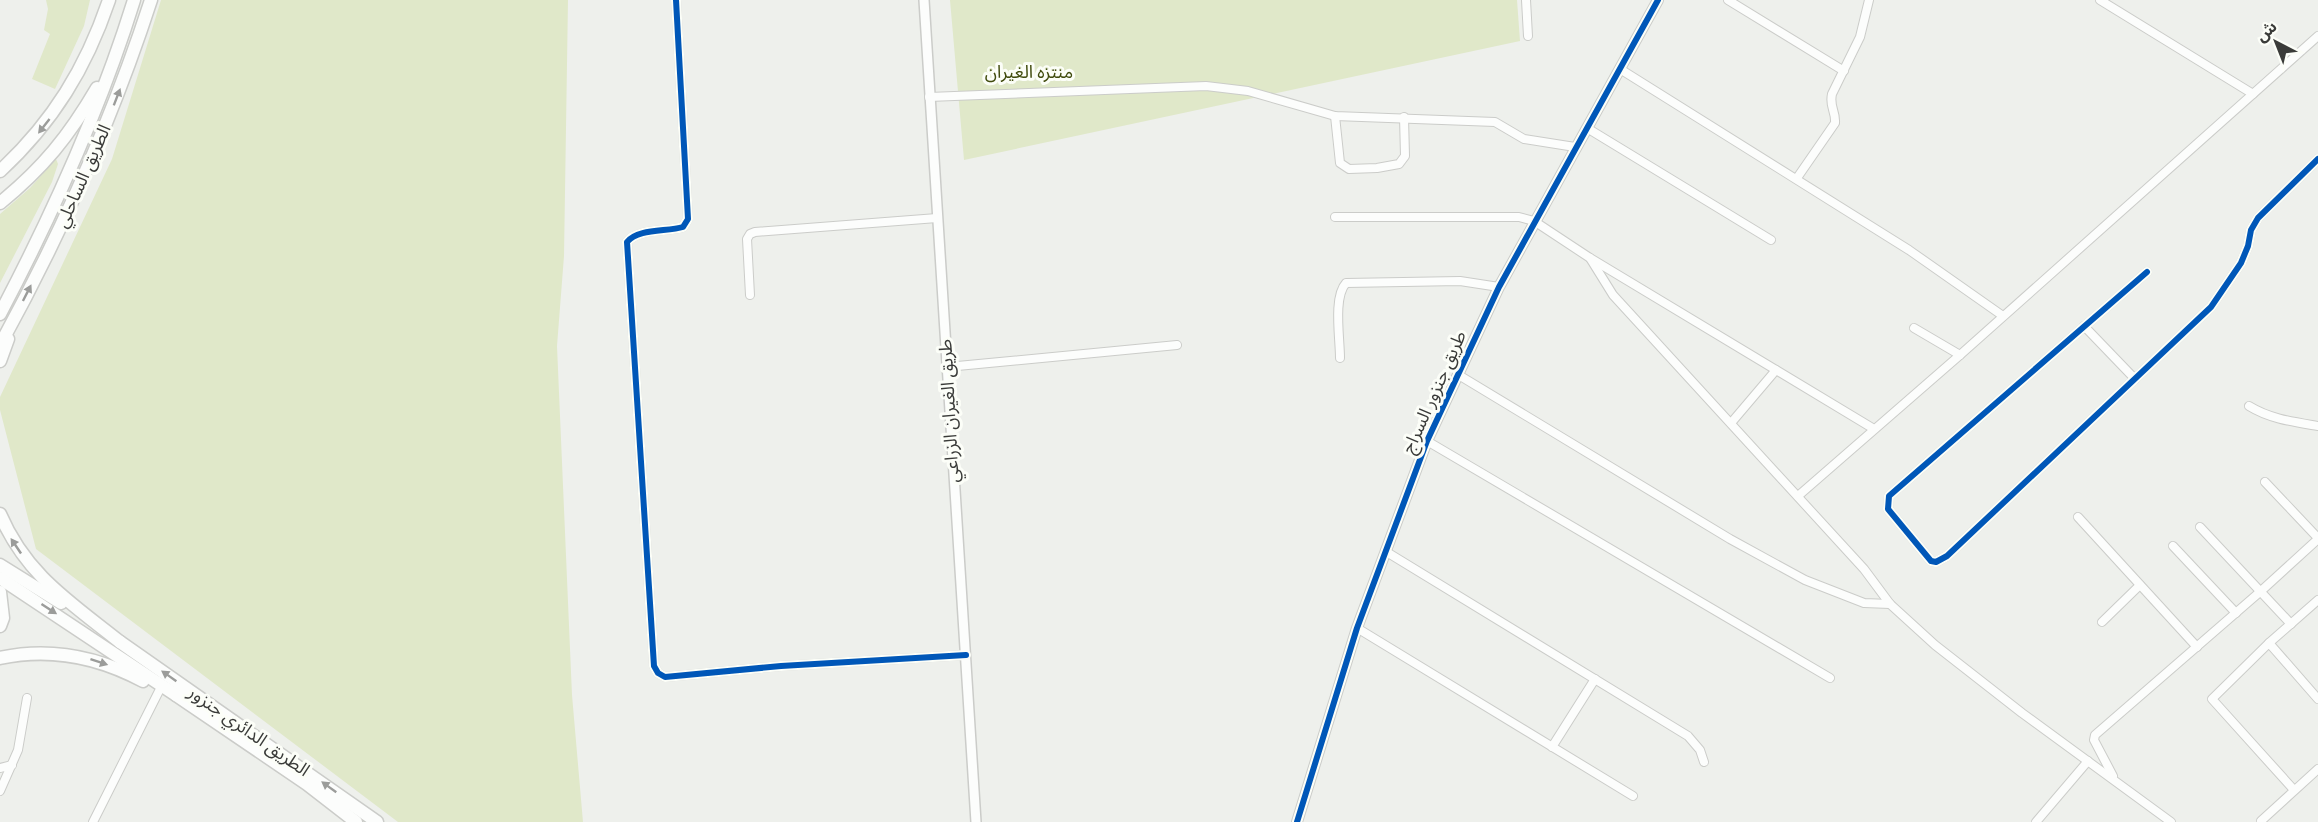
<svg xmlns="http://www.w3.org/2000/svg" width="2318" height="822" font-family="Cabin,'Noto Sans Arabic',sans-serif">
	<rect width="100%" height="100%" fill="#eef0ec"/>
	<g fill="#e0e8c9">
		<path d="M46,0H90L84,26L55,89L32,79L50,34L44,30L48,9Z"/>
		<path d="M161,0H568L564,256L557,346L572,695L583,822H398L36,549L0,410V397L112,159Z"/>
		<path d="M950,0H1517L1520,41L964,160Z"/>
		<path d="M56,159L58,164L52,182L0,283V214L30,188Z"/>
	</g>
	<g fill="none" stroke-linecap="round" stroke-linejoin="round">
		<g stroke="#cbccc9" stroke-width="10">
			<g id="minor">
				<path d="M676,0L688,219L683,227C667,232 638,228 627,242L654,666L658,673L665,677L781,666L966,655"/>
				<path d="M1526,0L1528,36"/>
				<path d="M1728,0L1844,71"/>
				<path d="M2100,0L2253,94"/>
				<path d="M1620,69L1909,250L2003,316"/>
				<path d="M929,97L1206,86L1248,91L1335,116L1495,122L1524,139L1575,147"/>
				<path d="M1335,116L1340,163L1349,169L1377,168L1399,164L1405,156L1404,117"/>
				<path d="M1587,128L1771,240"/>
				<path d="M1797,178L1835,123C1836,111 1829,107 1832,94L1860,37L1869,0"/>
				<path d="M1335,217H1519L1534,221L1590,258L1874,429"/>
				<path d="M1590,258L1613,295L1864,569L1890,604L1935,645L2022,713L2171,822"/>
				<path d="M2147,272L1889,496L1888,509L1931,561L1936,562L1947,556L2211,307L2241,263L2248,246L2251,230L2258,218L2318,159"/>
				<path d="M750,295L747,239L750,234L755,232L937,218"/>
				<path d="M2084,326L2135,379"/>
				<path d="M1914,328L1960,355"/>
				<path d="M1340,358C1340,338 1333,297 1346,283L1460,281L1499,287"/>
				<path d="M947,367L1177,345"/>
				<path d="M1457,374L1730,539L1805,580L1864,603L1890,604"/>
				<path d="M2249,406C2270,419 2294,422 2318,426"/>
				<path d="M1731,423L1776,370"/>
				<path d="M1427,441L1830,678"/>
				<path d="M2265,482L2318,538"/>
				<path d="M1798,496L1960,355L2318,36"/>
				<path d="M2078,517L2197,647"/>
				<path d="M2200,527L2291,624"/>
				<path d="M2173,546L2236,613"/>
				<path d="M1385,551L1688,736L1700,750L1704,762"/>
				<path d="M2102,622L2140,585"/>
				<path d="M1357,628L1633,796"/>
				<path d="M2269,643L2318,600"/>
				<path d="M1552,747L1595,679"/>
				<path d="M0,768L12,765"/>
				<path d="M2113,776L2094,740L2095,735L2261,591L2318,539"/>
				<path d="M2294,790L2212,699L2269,643L2318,699"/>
				<path d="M0,791L18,750L27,698"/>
				<path d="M2261,821L2318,769"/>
				<path d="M93,822L160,689"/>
				<path d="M2036,822L2088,761"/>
			</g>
		</g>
		<g stroke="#cbccc9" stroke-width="12">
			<g id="tertiary">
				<path d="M924,0L976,822"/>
				<path d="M1297,822L1357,628L1427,441L1499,287L1658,0"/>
			</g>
		</g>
		<g stroke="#cbccc9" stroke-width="15">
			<g id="primary">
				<path d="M0,171C53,122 86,68 109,0"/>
				<path d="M120,642L377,822"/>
				<path d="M176,695L307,784L356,822"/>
			</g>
		</g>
		<g stroke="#cbccc9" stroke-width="15">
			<g id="trunk">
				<path d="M0,203C43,168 69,136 97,88"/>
				<path d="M0,314C53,213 100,110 134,0"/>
				<path d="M0,345C61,234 112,120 151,0"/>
				<path d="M0,361L8,339"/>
				<path d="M0,514C26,575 70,602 120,642"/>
				<path d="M0,565L61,603"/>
				<path d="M0,578L176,695"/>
				<path d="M0,592L3,618L0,626"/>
				<path d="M0,658C51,647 98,657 143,681"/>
			</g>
		</g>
		<use href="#minor" stroke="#fcfdfc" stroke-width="8"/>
		<use href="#tertiary" stroke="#fcfdfc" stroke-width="9"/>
		<use href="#primary" stroke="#fcfdfc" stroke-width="12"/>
		<use href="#trunk" stroke="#fcfdfc" stroke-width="12"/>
		<g stroke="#fcfef8" stroke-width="10">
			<g id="cycleway">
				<path d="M676,0L688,219L683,227C667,232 638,228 627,242L654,666L658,673L665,677L781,666L966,655"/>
				<path d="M2147,272L1889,496L1888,509L1931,561L1936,562L1947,556L2211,307L2241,263L2248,246L2251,230L2258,218L2318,159"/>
				<path d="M1297,822L1357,628L1427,441L1499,287L1658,0"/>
			</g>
		</g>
		<use href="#cycleway" stroke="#0057b8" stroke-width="6"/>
	</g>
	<defs><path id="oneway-solid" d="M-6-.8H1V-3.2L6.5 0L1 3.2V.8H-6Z" transform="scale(1.5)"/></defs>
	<g fill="#9b9c9a">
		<use href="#oneway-solid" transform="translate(117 97) rotate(-69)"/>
		<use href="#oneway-solid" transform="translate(44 126) rotate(128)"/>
		<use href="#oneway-solid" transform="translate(27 293) rotate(-63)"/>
		<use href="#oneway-solid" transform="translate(16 546) rotate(-124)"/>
		<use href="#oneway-solid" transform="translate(49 609) rotate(33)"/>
		<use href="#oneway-solid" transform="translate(99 662) rotate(18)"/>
		<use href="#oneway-solid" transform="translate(169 676) rotate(-145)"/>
		<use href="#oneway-solid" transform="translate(329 787) rotate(-144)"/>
	</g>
	<g text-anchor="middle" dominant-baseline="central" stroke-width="6" stroke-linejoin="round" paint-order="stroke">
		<g font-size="18" fill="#414c0e" stroke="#fcfef8">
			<text x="1029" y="72">منتزه الغيران</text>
		</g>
		<g font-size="18" fill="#3a3b39" stroke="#fcfef8">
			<text transform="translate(83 176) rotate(-66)">الطريق الساحلي</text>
			<text transform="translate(1434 392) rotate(-66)">طريق جنزور السراج</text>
			<text transform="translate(949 411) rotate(-93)">طريق الغيران الزراعي</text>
			<text transform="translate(249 731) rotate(35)">الطريق الدائري جنزور</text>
		</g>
	</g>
	<g transform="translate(2276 42) rotate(318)" stroke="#fcfef8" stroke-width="4.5" paint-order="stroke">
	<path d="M0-4.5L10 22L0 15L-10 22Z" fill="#3a3b39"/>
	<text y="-9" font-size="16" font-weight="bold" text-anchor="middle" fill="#3a3b39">ش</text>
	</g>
</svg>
